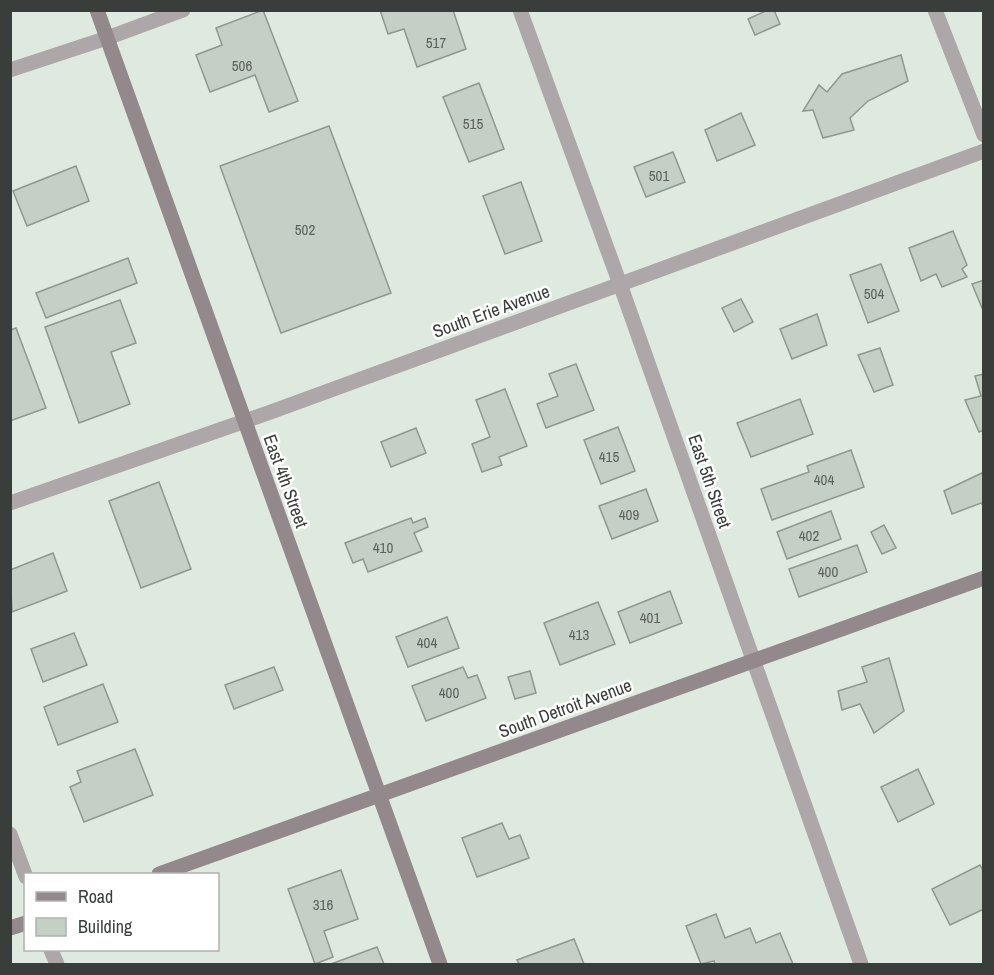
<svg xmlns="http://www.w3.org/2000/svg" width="994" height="975" viewBox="0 0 994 975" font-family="'Archivo Narrow',sans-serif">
  <rect width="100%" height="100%" fill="#deeadf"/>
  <!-- building -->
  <g fill="#c4d0c6" stroke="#8d988e" stroke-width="1.5">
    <path d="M263 10 298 101 269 112 255 75 210 92 196 55 222 45 216 28Z"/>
    <path d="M380 10H453L466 49 417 67 404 29 388 34Z"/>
    <path d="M768 10H774L780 24 755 35 748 19Z"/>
    <path d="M901 55 908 81 868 101 850 118 854 130 823 138 813 110 803 111 819 85 827 92 842 74Z"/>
    <path d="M479 83 504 149 469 162 443 97Z"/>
    <path d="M741 113 755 145 717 161 705 130Z"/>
    <path d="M329 126 391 293 281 333 220 166Z"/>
    <path d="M673 152 685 182 646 197 634 167Z"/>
    <path d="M76 166 89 201 27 226 13 191Z"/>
    <path d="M521 182 542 241 505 254 483 196Z"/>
    <path d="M953 231 967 265 962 269 967 277 942 287 936 274 921 281 909 248Z"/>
    <path d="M128 258 137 283 46 318 36 293Z"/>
    <path d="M881 264 899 311 868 323 850 275Z"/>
    <path d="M984 280V308H982L972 284Z"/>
    <path d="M741 299 753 322 734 332 722 308Z"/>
    <path d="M120 300 136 343 111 352 130 404 79 423 45 327Z"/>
    <path d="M817 314 827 345 792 359 780 329Z"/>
    <path d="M16 328 46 408 10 421V330Z"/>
    <path d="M880 348 893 385 874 392 858 355Z"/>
    <path d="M576 364 594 410 546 428 537 404 558 396 549 374Z"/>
    <path d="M984 374V430L979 432 965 400 981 396 975 376Z"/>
    <path d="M505 389 527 446 499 457 502 465 482 472 472 444 490 437 476 400Z"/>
    <path d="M800 399 813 434 751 457 737 423Z"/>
    <path d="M618 427 635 471 601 484 584 440Z"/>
    <path d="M416 428 426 453 391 467 381 442Z"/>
    <path d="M851 450 864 487 772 520 761 489 809 472 807 466Z"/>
    <path d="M984 472V506L981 503 952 514 944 491Z"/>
    <path d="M159 482 191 569 141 588 109 501Z"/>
    <path d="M646 489 658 521 612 539 599 506Z"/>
    <path d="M831 511 841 539 787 559 777 532Z"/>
    <path d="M411 518 413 523 425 518 428 527 414 533 422 551 368 572 363 559 353 563 345 543Z"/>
    <path d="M884 525 896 548 882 554 871 532Z"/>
    <path d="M857 545 867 572 799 597 789 569Z"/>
    <path d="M53 553 67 591 12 612 10 570Z"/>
    <path d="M670 591 682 623 630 643 618 612Z"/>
    <path d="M598 602 615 644 560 665 544 623Z"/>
    <path d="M447 617 459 648 408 667 396 637Z"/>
    <path d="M74 633 87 665 43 682 31 649Z"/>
    <path d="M889 658 904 711 874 733 860 704 842 710 838 691 867 682 862 667Z"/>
    <path d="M274 667 283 690 234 709 225 685Z"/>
    <path d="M463 667 468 678 477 675 486 698 426 721 412 686Z"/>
    <path d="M530 671 536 693 515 699 508 677Z"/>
    <path d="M103 684 118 722 58 745 44 707Z"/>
    <path d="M135 749 153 795 84 822 70 787 81 782 77 771Z"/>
    <path d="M918 769 934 804 898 822 881 787Z"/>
    <path d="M502 823 509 839 520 835 529 858 477 877 462 838Z"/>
    <path d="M980 865 984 872V909L950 925 932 889Z"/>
    <path d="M341 870 358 919 324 931 333 957 315 964 288 889Z"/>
    <path d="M716 914 725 938 750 928 756 943 780 933 793 964H715L714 961 701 964 686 926Z"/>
    <path d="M574 939 584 964H519L517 960Z"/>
    <path d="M377 947 384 964H331Z"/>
  </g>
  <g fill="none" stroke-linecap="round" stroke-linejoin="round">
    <!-- street -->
    <g stroke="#aea7a9" stroke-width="15">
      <path d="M520 10 620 284 861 964"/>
      <path d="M935 10 984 135"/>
      <path d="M10 70 107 38 183 10"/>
      <path d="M10 503 268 413 984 151"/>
      <path d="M10 834 26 877"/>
      <path d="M51 950 57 964"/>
    </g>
    <!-- secondary -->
    <g stroke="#93898c" stroke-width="15">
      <path d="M97 10 440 964"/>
      <path d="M159 874 984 578"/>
      <path d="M10 928 26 923"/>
    </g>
  </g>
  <g text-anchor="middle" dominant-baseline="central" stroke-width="5" stroke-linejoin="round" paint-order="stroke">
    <!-- number labels -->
    <g font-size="15" fill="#5c625d">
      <text x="436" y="42">517</text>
      <text x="242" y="65">506</text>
      <text x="473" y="123">515</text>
      <text x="659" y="175">501</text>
      <text x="305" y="229">502</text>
      <text x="874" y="293">504</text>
      <text x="609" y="456">415</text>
      <text x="824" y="479">404</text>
      <text x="629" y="514">409</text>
      <text x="809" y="535">402</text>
      <text x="383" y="547">410</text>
      <text x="828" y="571">400</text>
      <text x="650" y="617">401</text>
      <text x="579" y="634">413</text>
      <text x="427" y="642">404</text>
      <text x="449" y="692">400</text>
      <text x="323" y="904">316</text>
    </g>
    <!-- street labels -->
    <g font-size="18" fill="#393e3a" stroke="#fff">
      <text transform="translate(491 311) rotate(-20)">South Erie Avenue</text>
      <text transform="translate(286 481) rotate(70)">East 4th Street</text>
      <text transform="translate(710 481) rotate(71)">East 5th Street</text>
      <text transform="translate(565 708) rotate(-20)">South Detroit Avenue</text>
    </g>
  </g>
  <!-- border -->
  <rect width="994" height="975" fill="none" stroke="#393e3a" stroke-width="24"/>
  <!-- legend -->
  <rect x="24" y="873" width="195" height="78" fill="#ffffff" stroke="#b0b2b0" stroke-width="1.5"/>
  <rect x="36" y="892" width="30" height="9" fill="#93898c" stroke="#b0b2b0" stroke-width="1.5"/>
  <text x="78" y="903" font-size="18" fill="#393e3a">Road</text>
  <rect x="36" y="918" width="30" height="18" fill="#c4d0c6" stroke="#b0b2b0" stroke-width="1.5"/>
  <text x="78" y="933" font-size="18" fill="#393e3a">Building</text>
</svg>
